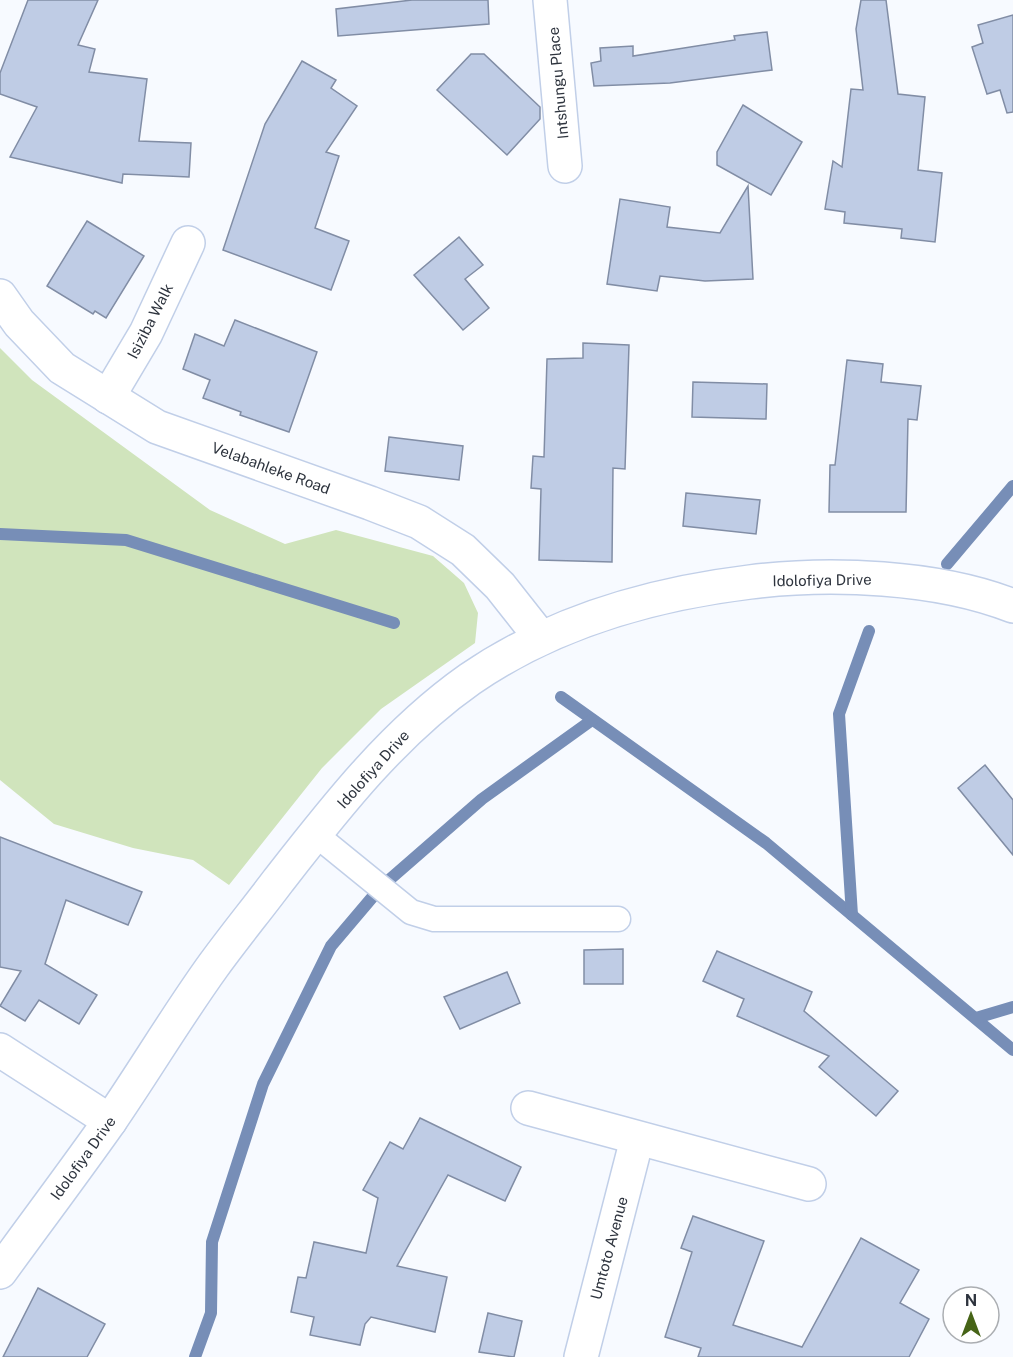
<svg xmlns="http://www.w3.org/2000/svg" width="1013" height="1357" viewBox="0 0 1013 1357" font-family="'Public Sans',sans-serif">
  <rect width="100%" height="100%" fill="#f7faff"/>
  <!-- green -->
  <path fill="#d0e4bc" d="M0 348 32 380 210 510 285 544 336 530 433 556 464 583 478 613 475 643 381 709 322 768 229 885 193 860 133 848 54 824 0 780Z"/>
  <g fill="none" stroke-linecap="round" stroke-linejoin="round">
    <!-- stream -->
    <g stroke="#778eb7" stroke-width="12">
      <path d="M0 534 126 540 394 623"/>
      <path d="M947 564 1013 486"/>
      <path d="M561 697 766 843 1013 1050"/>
      <path d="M852 915 839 714 869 631"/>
      <path d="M976 1018 1013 1007"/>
      <path d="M195 1357 211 1313 212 1242 263 1084 331 946 381 887 482 799 592 720"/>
    </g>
  </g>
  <!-- building -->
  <g fill="#bfcce5" stroke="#818da5" stroke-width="1.5">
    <path d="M28 0H98L78 45 95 49 89 72 147 79 139 141 191 143 189 177 123 174 122 183 10 157 37 107 0 94V73Z"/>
    <path d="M412 0H488L489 24 338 36 336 9Z"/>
    <path d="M861 0H886L898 94 925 97 918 170 942 173 935 242 901 238 902 229 844 223 845 212 825 209 833 161 842 167 851 89 863 90 856 29Z"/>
    <path d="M1013 15V112L1007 113 1000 90 987 94 972 47 983 43 978 25Z"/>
    <path d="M767 32 772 70 670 83 594 86 591 63 601 61 600 48 633 46V56L735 40 734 36Z"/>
    <path d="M471 54H484L540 107V119L507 155 437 90Z"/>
    <path d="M302 61 336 80 331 88 357 106 326 152 339 156 315 228 349 241 331 290 223 250 265 124Z"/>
    <path d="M743 105 802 142 771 195 717 165V152Z"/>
    <path d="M748 186 753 279 705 281 660 276 657 291 607 284 620 199 670 207 667 227 720 233Z"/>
    <path d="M87 221 144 256 106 318 95 311 93 314 47 286Z"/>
    <path d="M459 237 483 265 465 279 489 308 463 330 414 275Z"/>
    <path d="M235 320 317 352 289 432 240 415 241 412 203 398 210 380 183 369 195 334 224 346Z"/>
    <path d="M583 343 629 345 625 469 613 468 612 562 539 560 541 489 531 488 533 456 544 457 547 359 583 358Z"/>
    <path d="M847 360 883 364 881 382 921 386 917 420 908 419 906 512H829L830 465H835Z"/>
    <path d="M693 382 767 384 766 419 692 417Z"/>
    <path d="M389 437 463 446 459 480 385 471Z"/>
    <path d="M686 493 760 500 756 534 683 526Z"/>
    <path d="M985 765 1013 800V855L958 788Z"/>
    <path d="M0 837 142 892 128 925 66 900 45 964 97 995 79 1024 39 1000 25 1021 0 1006 21 971 0 967Z"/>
    <path d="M623 949V984H584V950Z"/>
    <path d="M717 951 812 992 804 1011 898 1091 876 1116 819 1067 829 1056 737 1016 744 999 703 981Z"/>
    <path d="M507 972 520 1003 460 1029 444 997Z"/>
    <path d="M420 1118 521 1167 505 1201 448 1175 397 1266 447 1277 435 1332 371 1317 365 1324 360 1345 310 1335 314 1317 291 1312 298 1277 306 1278 314 1242 366 1253 378 1198 363 1190 390 1142 403 1149Z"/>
    <path d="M693 1216 764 1241 733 1325 802 1347 861 1238 919 1270 900 1303 929 1319 909 1357H698L701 1348 665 1337 692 1252 681 1248Z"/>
    <path d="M38 1288 105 1324 87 1357H3Z"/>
    <path d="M488 1313 522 1321 514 1357 479 1352Z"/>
  </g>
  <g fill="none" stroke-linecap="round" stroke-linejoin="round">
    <defs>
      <path id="service" d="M315 834 411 912 434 919H618"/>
      <g id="minor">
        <path d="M550 0 565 166"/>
        <path d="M0 296 19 323 62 368 157 427 370 503 419 522 463 550 500 586 541 638"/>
        <path d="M108 397 146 333 188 243"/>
        <path d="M0 1050 110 1121"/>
        <path d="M528 1108 809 1184"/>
        <path d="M0 1272C37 1221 74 1172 110 1121 145 1070 177 1016 213 966 234 937 257 909 278 881 335 808 393 733 470 679 553 622 651 594 750 582 830 572 937 576 1013 606"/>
        <path d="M581 1357 637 1139"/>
      </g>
    </defs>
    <!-- service casing -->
    <use href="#service" stroke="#c1cfe8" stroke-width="27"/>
    <!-- minor casing -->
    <use href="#minor" stroke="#c1cfe8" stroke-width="36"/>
    <!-- service -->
    <use href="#service" stroke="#fff" stroke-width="24"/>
    <!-- minor -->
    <use href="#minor" stroke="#fff" stroke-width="33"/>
  </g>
  <g text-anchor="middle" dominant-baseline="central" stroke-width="5" stroke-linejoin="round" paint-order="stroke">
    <!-- street labels -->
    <g font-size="15" fill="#2e343e" stroke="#fff">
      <text transform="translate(558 83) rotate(-95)">Intshungu Place</text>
      <text transform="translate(150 321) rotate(-63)">Isiziba Walk</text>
      <text transform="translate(271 468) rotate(20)">Velabahleke Road</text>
      <text transform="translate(822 580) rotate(-1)">Idolofiya Drive</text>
      <text transform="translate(373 769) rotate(-48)">Idolofiya Drive</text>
      <text transform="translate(83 1158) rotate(-54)">Idolofiya Drive</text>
      <text transform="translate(609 1248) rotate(-75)">Umtoto Avenue</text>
    </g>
  </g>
  <!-- north arrow -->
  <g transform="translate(971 1315)"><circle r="28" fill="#ffffff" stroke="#abaeb2" stroke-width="1.5"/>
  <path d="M0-4.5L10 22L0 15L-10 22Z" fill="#466417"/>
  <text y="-9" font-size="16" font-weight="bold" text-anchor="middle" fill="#2e343e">N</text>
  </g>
</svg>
